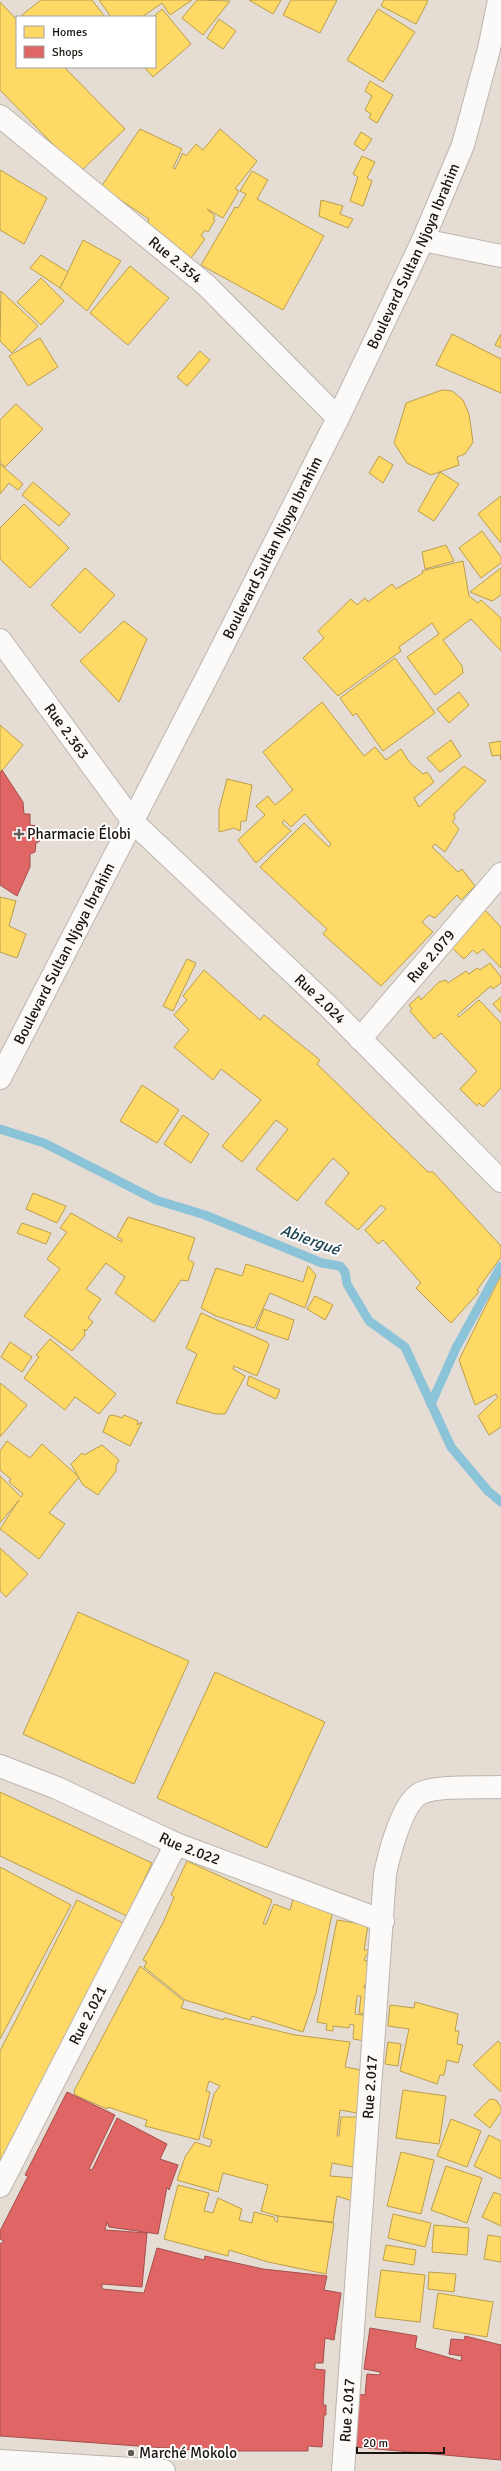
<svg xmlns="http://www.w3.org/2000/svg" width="501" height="2471" viewBox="0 0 501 2471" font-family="Signika,sans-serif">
  <rect width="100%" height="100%" fill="#e5dcd4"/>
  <!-- homes -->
  <g fill="#ffd966" stroke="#ba9e4c">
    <path d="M41 0H92L105 17H23L22 15Z"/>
    <path d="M99 0H192L170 15 162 3 142 17H111Z"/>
    <path d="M197 0 230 1 203 35 182 18Z"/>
    <path d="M249 0H281L273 14Z"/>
    <path d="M291 0H337L320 33 283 15Z"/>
    <path d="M384 0H426L428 1 416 24 381 6Z"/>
    <path d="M0 2 17 20V67H64L125 129 80 172 0 90Z"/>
    <path d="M162 9 191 44 153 77 144 67H155V17H153Z"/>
    <path d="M378 9 415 32 383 82 347 60Z"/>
    <path d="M219 19 236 31 223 49 207 38Z"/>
    <path d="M370 81 393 95 377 123 369 118 371 114 365 110 372 96 365 91Z"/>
    <path d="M140 129 182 149 173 168 175 169 183 153 186 156 196 144 203 150 220 129 257 161 235 189 239 191 223 218 207 209 215 216 213 219 215 220 208 232 205 230 201 236 205 239 191 258 146 227 149 219 101 187Z"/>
    <path d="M361 132 372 139 364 151 354 144Z"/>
    <path d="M362 156 375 162 367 178 372 181 363 206 350 201 358 177 353 174Z"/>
    <path d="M0 170 47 198 24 244 0 230Z"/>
    <path d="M252 171 268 180 257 199 324 236 283 310 201 265 235 207 238 208 246 194 240 191Z"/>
    <path d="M321 200 343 206 340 214 353 219 348 228 319 216Z"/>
    <path d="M83 240 121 261 87 311 60 288Z"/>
    <path d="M41 255 68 272 60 288 30 268Z"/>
    <path d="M130 266 169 298 128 345 90 313Z"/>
    <path d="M41 278 64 301 41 325 17 302Z"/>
    <path d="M1 291 38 326 12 353 0 341Z"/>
    <path d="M452 334 501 359V393L436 365Z"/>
    <path d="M501 334V348L495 345Z"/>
    <path d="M40 338 58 367 28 386 9 356Z"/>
    <path d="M200 351 210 360 187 386 177 377Z"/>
    <path d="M442 390 452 391 463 400 469 414 473 442 465 454 457 457 459 465 431 475 407 463 394 443 406 403Z"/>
    <path d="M16 404 43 429 5 467 0 462V420Z"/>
    <path d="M379 456 393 465 383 483 369 473Z"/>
    <path d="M0 464 23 484 18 490 9 483 0 494Z"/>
    <path d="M440 472 459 484 434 521 418 511Z"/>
    <path d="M33 482 70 514 59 526 22 495Z"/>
    <path d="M501 496V543L478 514Z"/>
    <path d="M24 504 69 548 30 588 0 559V528Z"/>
    <path d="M482 531 501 557V563L481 578 459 548Z"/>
    <path d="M446 545 454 561 425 569 422 552Z"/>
    <path d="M463 561 469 596 478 603 481 600 501 618V651L471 619 443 640 462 666 463 673 435 695 407 657 439 634 432 623 399 647 401 651 338 696 303 658 324 638 318 631 351 599 357 605 365 598 368 602 392 584 396 589 423 573 422 571Z"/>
    <path d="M85 568 115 595 80 633 51 605Z"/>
    <path d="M501 568V595L492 601 470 592Z"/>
    <path d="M124 621 147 639 119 702 80 661Z"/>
    <path d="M395 658 435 713 383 751 356 713 353 716 340 698Z"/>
    <path d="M459 692 469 705 449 723 437 709Z"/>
    <path d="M322 702 364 756 375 747 386 760 401 749 410 763 423 774 427 772 434 782 414 798 419 807 464 766 486 781 454 814 455 819 452 821 459 829 445 852 435 844 432 847 458 872 462 869 475 886 461 900 457 895 435 918 429 915 422 922 433 932 381 986 323 934 327 929 260 867 304 823 329 847 331 844 305 814 291 827 284 820 282 823 291 831 256 863 238 840 265 815 256 806 268 796 275 805 293 790 263 752Z"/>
    <path d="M0 725 23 745 0 773Z"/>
    <path d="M451 740 461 756 440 772 427 758Z"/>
    <path d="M501 741V760L500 755 492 756 489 743Z"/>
    <path d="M227 779 252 785 246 821H241L240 831 234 828 219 832V810Z"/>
    <path d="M0 897 16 901 9 926 26 934 17 958 0 952Z"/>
    <path d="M484 909 501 927V968L483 949 477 954 473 950 464 959 449 945Z"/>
    <path d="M187 959 196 963 173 1011 163 1006Z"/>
    <path d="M490 963 501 977V983L493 989 491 986 457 1015 459 1017 479 1000 501 1023V1088L483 1107 479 1103 477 1106 460 1089 477 1071 441 1033 434 1039 410 1011 412 1009 409 1005 419 996 421 1000 439 982 446 980 448 983 466 971 469 974 477 968 480 970Z"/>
    <path d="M204 970 260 1020 264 1015 320 1060 317 1064 428 1172H433L501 1246V1257L477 1290 479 1292 451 1323 416 1288 421 1283 383 1240 378 1244 365 1230 386 1209 381 1205 358 1230 325 1203 349 1173 333 1158 297 1201 256 1169 288 1129 276 1120 242 1162 222 1146 261 1100 221 1069 213 1080 174 1047 189 1030 174 1015 187 1000 183 996Z"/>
    <path d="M501 997V1013L493 1004Z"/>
    <path d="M142 1085 179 1110 157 1143 120 1121Z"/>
    <path d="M183 1115 209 1134 191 1163 164 1144Z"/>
    <path d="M33 1193 66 1206 57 1223 26 1209Z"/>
    <path d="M71 1213 122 1242V1239L117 1237 128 1217 195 1238 188 1259 194 1263 188 1281 181 1280 154 1322 115 1293 125 1277 106 1263 86 1289 101 1299 88 1318 93 1322 86 1331 84 1329 85 1335 72 1351 24 1316 60 1269 47 1259 67 1232 60 1228Z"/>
    <path d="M22 1223 51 1233 46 1244 17 1233Z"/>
    <path d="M246 1264 303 1282 308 1266 316 1275 305 1308 270 1293 254 1328 216 1316 201 1308 216 1268 242 1276Z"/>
    <path d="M501 1275V1427L489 1435 478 1416 498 1397 496 1394 475 1405 459 1360Z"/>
    <path d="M315 1296 333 1305 325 1320 307 1309Z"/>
    <path d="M264 1309 294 1320 288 1340 256 1329Z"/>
    <path d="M201 1313 267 1342 269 1345 257 1376 234 1366 233 1369 245 1376 225 1414H216L176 1403 197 1354 186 1348Z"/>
    <path d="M50 1339 116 1394 99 1414 75 1397 65 1410 24 1378 39 1357 36 1355Z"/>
    <path d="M10 1342 32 1357 22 1372 1 1357Z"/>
    <path d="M249 1376 280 1390 276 1399 247 1385Z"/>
    <path d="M0 1383 27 1405 0 1437Z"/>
    <path d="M113 1415 122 1418 124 1415 138 1421 137 1425 142 1422 130 1446 103 1432 109 1416Z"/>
    <path d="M7 1441 30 1458 42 1444 79 1477 49 1513 65 1524 39 1559 0 1529 19 1500 0 1523V1476L21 1497 23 1494 9 1482 11 1479 0 1470V1451Z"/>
    <path d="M102 1445 119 1460 116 1465V1471L98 1495 83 1485 71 1464 82 1453 84 1455Z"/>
    <path d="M0 1548 28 1574 6 1597 0 1591Z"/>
    <path d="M78 1612 189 1661 134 1784 23 1734Z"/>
    <path d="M215 1672 325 1722 267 1848 157 1798Z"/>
    <path d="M0 1792 152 1863 127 1916 0 1856Z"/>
    <path d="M187 1861 272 1900 263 1924H266L274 1904 290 1910 293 1899 332 1914 316 1993 303 2032 252 2016 250 2020 185 2000 144 1967 147 1962 143 1960 163 1923 174 1897 171 1895Z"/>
    <path d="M0 1867 71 1905 0 2039Z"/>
    <path d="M77 1900 125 1924 0 2169V2051Z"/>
    <path d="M337 1920 368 1925 364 1950H369L364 1960 367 1961V1966L375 1967 372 1986 364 1985V1988L371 1989 368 2014 359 2013 361 1996H357L355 2014 369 2016 365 2041 353 2039 354 2025 350 2024 349 2028 333 2026V2031L326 2030 327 2024 317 2022Z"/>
    <path d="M140 1966 184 2001 181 2008 223 2020 224 2018 295 2035 350 2042 345 2067 361 2070 357 2113 340 2110 337 2136H339L341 2117H358L353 2167 332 2163 330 2176 354 2178 352 2201 337 2196 333 2222 278 2216 261 2211 268 2185 223 2173 218 2192 177 2180 185 2157 195 2142 210 2147 212 2140 203 2137 214 2094 220 2086 209 2081 206 2091 210 2092 199 2140 145 2126 147 2120 108 2107 107 2109 75 2095 74 2091Z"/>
    <path d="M415 2002 458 2014 455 2031H459L457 2044 463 2045 458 2063 447 2060 444 2075H440L437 2084 400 2071 409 2029 388 2026 390 2005 414 2008Z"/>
    <path d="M498 2041 501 2044V2092L473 2065Z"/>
    <path d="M388 2042 401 2044 398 2066 385 2064Z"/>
    <path d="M403 2090 446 2096 439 2144 396 2138Z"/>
    <path d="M490 2099 496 2100 501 2107V2112L490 2128 474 2115Z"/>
    <path d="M451 2119 481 2131 467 2167 437 2156Z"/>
    <path d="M489 2135 501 2141V2179L474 2166Z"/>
    <path d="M401 2152 434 2160 421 2214 387 2206Z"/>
    <path d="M446 2166 482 2178 467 2223 431 2210Z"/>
    <path d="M178 2185 209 2193 204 2211 213 2213 218 2198 242 2209 239 2220 252 2223 254 2212 274 2217 275 2221 278 2222 277 2216 334 2223 326 2274 268 2262 229 2250 228 2256 164 2239Z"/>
    <path d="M494 2192 501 2195V2226L482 2217Z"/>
    <path d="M393 2214 431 2223 425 2247 388 2238Z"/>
    <path d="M434 2225 469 2228 467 2255 432 2252Z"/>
    <path d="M488 2235 501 2237V2262L484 2259Z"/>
    <path d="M386 2245 416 2250 414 2265 383 2260Z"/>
    <path d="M381 2270 425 2275 420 2322 375 2317Z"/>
    <path d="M429 2272 456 2274 454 2292 428 2289Z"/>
    <path d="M438 2293 493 2302 487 2337 433 2328Z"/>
  </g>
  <!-- shops -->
  <g fill="#e06666" stroke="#a54e4c">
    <path d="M2 770 23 802 24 814H30V825L38 826 40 841 36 843 35 852 30 854V867L17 896 0 885V773Z"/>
    <path d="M67 2092 115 2115 89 2169 92 2170 117 2118 167 2144 160 2159 178 2165 169 2190 167 2187 158 2234 109 2227 107 2222 105 2230 147 2233 142 2287 102 2284V2289L144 2293 157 2248 204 2260 205 2256 263 2269 327 2276 324 2290 341 2293 334 2340 325 2338 323 2363H315V2369L325 2370 323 2405H326V2415H324L322 2447 308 2446V2451H207L0 2436V2244L4 2241 0 2239V2231L28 2176 25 2175Z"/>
    <path d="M370 2328 417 2336 415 2348 461 2361 462 2356 449 2354 451 2339 464 2340 465 2336 501 2345V2460L354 2447 356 2394 365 2395 367 2374 380 2375V2372L364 2369Z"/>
  </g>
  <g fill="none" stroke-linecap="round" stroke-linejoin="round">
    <!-- stream -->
    <g stroke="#8bc3d9" stroke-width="9">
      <path d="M0 1129 44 1143 156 1200 205 1215 322 1263 340 1266 345 1272 347 1284 369 1321 405 1347 451 1447 488 1491 501 1502"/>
      <path d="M431 1404 456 1348 501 1266"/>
    </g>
    <defs>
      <g id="minor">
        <path id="s1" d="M0 116 206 285 338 418"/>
        <path id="s2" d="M0 640 134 823 328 1006 501 1181"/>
        <path id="s3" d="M360 1039 501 874"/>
        <path id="s4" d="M0 1766 57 1788 176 1844 383 1921"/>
        <path id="s5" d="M0 2186 176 1844"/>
        <path d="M0 2461 164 2471"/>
        <path id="s6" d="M343 2471 385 1874C389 1855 402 1802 421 1793 440 1785 479 1788 501 1787"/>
      </g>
      <g id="tertiary">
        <path d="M423 240 501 256"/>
        <path id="s7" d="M0 1078 209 673 338 418 423 240 463 145 489 49 499 0"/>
      </g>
    </defs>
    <!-- minor casing -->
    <use href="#minor" stroke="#bcb5af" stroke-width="24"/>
    <!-- tertiary casing -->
    <use href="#tertiary" stroke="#bcb5af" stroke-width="24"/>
    <!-- minor -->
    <use href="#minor" stroke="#fbfaf9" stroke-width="22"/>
    <!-- tertiary -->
    <use href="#tertiary" stroke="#fbfaf9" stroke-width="22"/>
  </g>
  <!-- markers -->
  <g fill="#615b54" stroke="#fff" stroke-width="1.5">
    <path d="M17 828h4v4h4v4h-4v4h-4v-4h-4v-4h4z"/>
    <circle cx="131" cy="2453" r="4"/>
  </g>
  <g text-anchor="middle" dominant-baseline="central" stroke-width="4" stroke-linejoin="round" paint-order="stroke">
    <!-- street labels -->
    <g font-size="15" fill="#1a150f" stroke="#fff">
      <text stroke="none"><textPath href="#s7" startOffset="920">Boulevard Sultan Njoya Ibrahim</textPath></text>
      <text stroke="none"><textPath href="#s1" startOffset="227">Rue 2.354</textPath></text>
      <text stroke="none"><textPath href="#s7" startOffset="596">Boulevard Sultan Njoya Ibrahim</textPath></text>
      <text stroke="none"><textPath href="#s2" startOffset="113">Rue 2.363</textPath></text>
      <text stroke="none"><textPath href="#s7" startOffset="140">Boulevard Sultan Njoya Ibrahim</textPath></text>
      <text stroke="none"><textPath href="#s3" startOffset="109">Rue 2.079</textPath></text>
      <text stroke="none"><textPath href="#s2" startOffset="483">Rue 2.024</textPath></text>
      <text stroke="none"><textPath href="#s4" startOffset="207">Rue 2.022</textPath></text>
      <text stroke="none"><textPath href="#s5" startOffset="192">Rue 2.021</textPath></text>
      <text stroke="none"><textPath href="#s6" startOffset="385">Rue 2.017</textPath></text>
      <text stroke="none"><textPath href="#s6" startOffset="61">Rue 2.017</textPath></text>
    </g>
    <!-- poi labels -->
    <g font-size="15" fill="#1a150f" stroke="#fff" text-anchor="start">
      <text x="27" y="834">Pharmacie Élobi</text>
      <text x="139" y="2453">Marché Mokolo</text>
    </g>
    <!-- water labels -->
    <g font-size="16" font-style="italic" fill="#1a404f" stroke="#fff">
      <text transform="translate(310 1240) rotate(20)">Abiergué</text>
    </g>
  </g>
  <!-- legend -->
  <rect x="16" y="16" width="140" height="52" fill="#ffffff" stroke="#a3a19f"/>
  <rect x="24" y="26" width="20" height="12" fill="#ffd966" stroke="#a3a19f"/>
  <text x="52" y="36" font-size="12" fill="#1a150f">Homes</text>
  <rect x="24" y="46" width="20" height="12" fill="#e06666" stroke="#a3a19f"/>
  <text x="52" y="56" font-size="12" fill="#1a150f">Shops</text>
  <!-- scale -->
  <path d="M357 2447v6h87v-6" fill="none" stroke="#1a150f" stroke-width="2"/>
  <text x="363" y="2447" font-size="12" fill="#1a150f" stroke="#ffffff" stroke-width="3" paint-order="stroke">20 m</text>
</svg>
